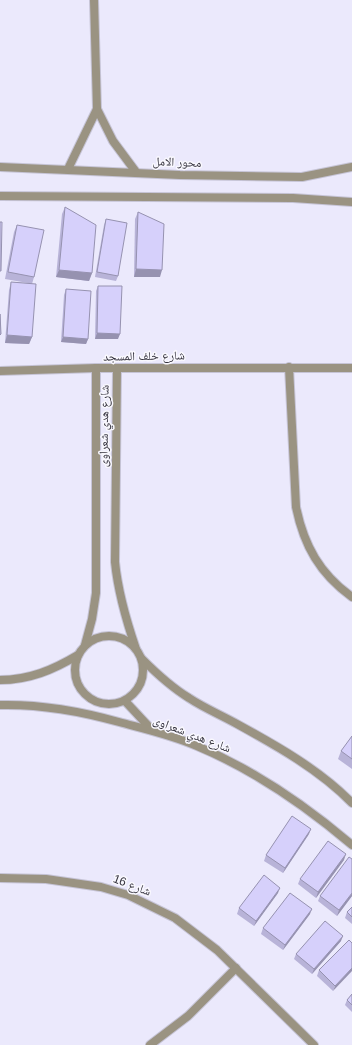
<svg xmlns="http://www.w3.org/2000/svg" width="352" height="1045" viewBox="0 0 352 1045" font-family="Helvetica,'Noto Naskh Arabic',sans-serif">
  <rect width="100%" height="100%" fill="#ebe9fc"/>
  <g fill="none" stroke-linecap="round" stroke-linejoin="round">
    <defs>
      <g id="street">
        <path d="M97 109 113 141 136 172"/>
        <path d="M0 167 180 175 302 177 352 167"/>
        <path d="M68 169 97 109 94 0"/>
        <path d="M0 196 293 198 352 202"/>
        <path d="M289 367 296 507C304 546 320 574 352 597"/>
        <path d="M117 368 115 562C118 592 126 620 136 649"/>
        <path d="M0 371 96 368H352"/>
        <circle cx="109" cy="670" r="34"/>
        <path d="M85 645 92 619 96 593V368"/>
        <path d="M142 659C156 673 171 687 189 698 204 708 221 715 237 724 277 746 320 770 352 803"/>
        <path d="M0 680C29 680 53 670 78 655"/>
        <path d="M125 701 152 730"/>
        <path d="M0 705C41 704 80 711 119 722 145 729 172 735 197 746 254 770 305 805 352 845"/>
        <path d="M0 878 46 879 101 887 128 895 175 918 217 950 314 1045"/>
        <path d="M150 1045 188 1016 236 968"/>
      </g>
    </defs>
    <!-- street casing -->
    <use href="#street" stroke="#c6c4d6" stroke-width="10"/>
    <!-- street -->
    <use href="#street" stroke="#9a9382" stroke-width="8"/>
  </g>
  <!-- wall -->
  <g fill="#b8b3d8">
    <path d="M65 207 92 273 89 281 56 277 62 214Z"/>
    <path d="M138 212 160 277H134L135 219Z"/>
    <path d="M106 219 118 276 116 281 95 277 104 225Z"/>
    <path d="M17 225 34 277 32 284V337L29 344 5 343 9 290 11 282 28 283 5 279 14 232Z"/>
    <path d="M98 286 118 339H95L96 291Z"/>
    <path d="M66 289 88 339 86 344 61 342 64 295Z"/>
    <path d="M352 736V769L338 759 341 751Z"/>
    <path d="M309 834 283 873 264 861 266 855Z"/>
    <path d="M344 860 316 898 298 884 300 879Z"/>
    <path d="M278 893 254 926 237 914 239 908Z"/>
    <path d="M320 896H352L337 916 318 901Z"/>
    <path d="M352 907V924L345 918 347 912Z"/>
    <path d="M310 914 283 950 261 934 263 928Z"/>
    <path d="M341 941 312 974 294 959 296 954Z"/>
    <path d="M352 943 333 991 317 976 319 970Z"/>
    <path d="M352 994V1012L345 1005 347 1000Z"/>
  </g>
  <!-- shaded-wall -->
  <g fill="#9692b0">
    <path d="M136 269 162 270 160 277H134Z"/>
    <path d="M59 270 92 273 89 281 56 277Z"/>
    <path d="M97 333 120 334 118 339H95Z"/>
    <path d="M7 335 32 337 29 344 5 343Z"/>
    <path d="M63 337 88 339 86 344 61 342Z"/>
    <path d="M311 829 309 834 283 873 285 868Z"/>
    <path d="M346 854 344 860 316 898 318 892Z"/>
    <path d="M280 888 278 893 254 926 256 921Z"/>
    <path d="M352 893V896L337 916 339 910Z"/>
    <path d="M312 909 310 914 283 950 285 945Z"/>
    <path d="M343 936 341 941 312 974 314 969Z"/>
    <path d="M352 968V971L333 991 335 986Z"/>
  </g>
  <!-- building -->
  <g fill="#d6d0fb" stroke="#9692b0">
    <path d="M65 207 96 225 92 273 59 270Z"/>
    <path d="M138 212 164 224 162 270 136 269Z"/>
    <path d="M106 219 127 223 118 276 97 272Z"/>
    <path d="M0 222H2L1 271H0Z"/>
    <path d="M17 225 44 230 34 277 8 272Z"/>
    <path d="M11 282 36 284 32 337 7 335Z"/>
    <path d="M98 286H122L120 334 97 333Z"/>
    <path d="M66 289 91 291 88 339 63 337Z"/>
    <path d="M0 314 1 334 0 335Z"/>
    <path d="M352 736V759L341 751Z"/>
    <path d="M292 816 311 829 285 868 266 855Z"/>
    <path d="M328 841 346 854 318 892 300 879Z"/>
    <path d="M349 857 352 859V893L339 910 320 896Z"/>
    <path d="M264 875 280 888 256 921 239 908Z"/>
    <path d="M290 893 312 909 285 945 263 928Z"/>
    <path d="M352 907V917L347 912Z"/>
    <path d="M325 921 343 936 314 969 296 954Z"/>
    <path d="M349 940 352 943V968L335 986 319 970Z"/>
    <path d="M352 994V1005L347 1000Z"/>
  </g>
  <g text-anchor="middle" dominant-baseline="central" stroke-width="3" stroke-linejoin="round" paint-order="stroke">
    <!-- street labels -->
    <g font-size="12" fill="#33313d" stroke="#f9f8fe">
      <text transform="translate(177 162) rotate(2)">محور الامل</text>
      <text transform="translate(144 356) rotate(-1)">شارع خلف المسجد</text>
      <text transform="translate(104 426) rotate(-89)">شارع هدي شعراوى</text>
      <text transform="translate(192 734) rotate(21)">شارع هدي شعراوى</text>
      <text transform="translate(132 885) rotate(21)">شارع 16</text>
    </g>
  </g>
</svg>
